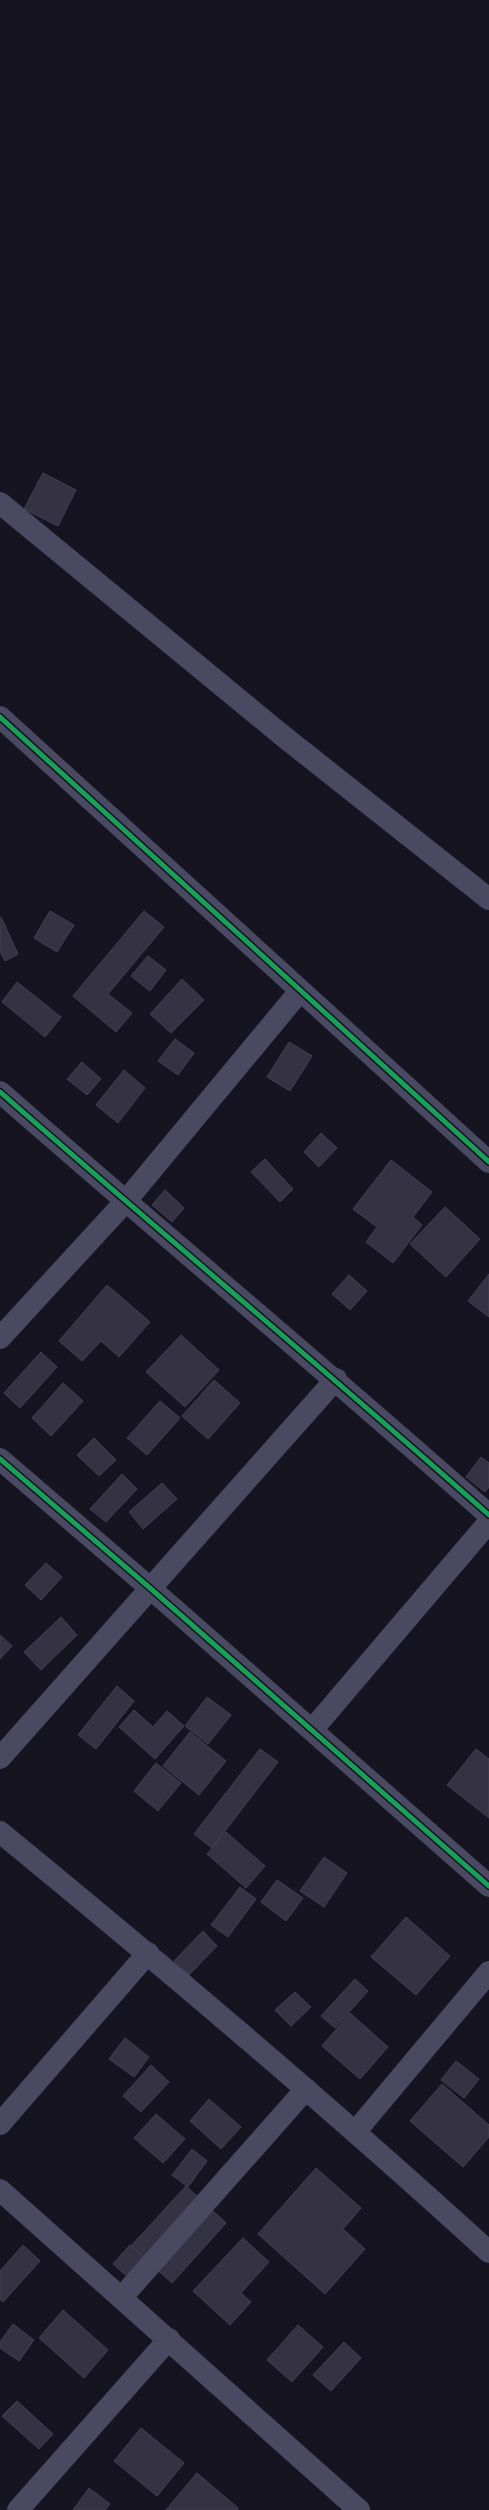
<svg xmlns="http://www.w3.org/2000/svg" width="489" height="2510" viewBox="0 0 489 2510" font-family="Lato,sans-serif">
  <rect width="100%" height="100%" fill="#161421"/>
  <!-- building -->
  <g fill="#343243" stroke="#433f54">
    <path d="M43 473 76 490 58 526 24 509Z"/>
    <path d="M50 911 74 925 57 952 34 938Z"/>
    <path d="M144 911 164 927 108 994 132 1013 116 1032 73 996Z"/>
    <path d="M1 917 18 954 5 961 0 951Z"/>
    <path d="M148 956 166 970 150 991 131 976Z"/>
    <path d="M182 979 204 1000 171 1033 150 1014Z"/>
    <path d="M17 982 61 1017 45 1037 2 1002Z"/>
    <path d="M175 1039 194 1053 178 1075 158 1061Z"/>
    <path d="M289 1042 312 1056 290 1091 267 1077Z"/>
    <path d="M82 1062 101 1079 87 1095 67 1079Z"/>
    <path d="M124 1070 145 1088 118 1123 96 1105Z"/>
    <path d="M321 1133 337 1148 319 1167 304 1152Z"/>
    <path d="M265 1159 293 1189 280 1202 251 1172Z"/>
    <path d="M391 1160 432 1192 413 1217 422 1225 393 1263 366 1242 377 1227 353 1209Z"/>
    <path d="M165 1190 184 1208 172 1222 152 1205Z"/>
    <path d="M445 1207 480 1239 446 1277 410 1244Z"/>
    <path d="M489 1274V1317L468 1301Z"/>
    <path d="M349 1275 367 1291 350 1310 332 1294Z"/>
    <path d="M107 1285 150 1322 119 1357 101 1341 82 1361 59 1341Z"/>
    <path d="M181 1335 219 1370 185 1407 146 1372Z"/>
    <path d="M41 1352 57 1367 20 1408 4 1393Z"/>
    <path d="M214 1380 240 1403 208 1439 182 1416Z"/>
    <path d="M63 1383 83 1401 51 1436 32 1418Z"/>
    <path d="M160 1401 180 1418 147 1455 127 1438Z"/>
    <path d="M94 1438 116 1460 99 1476 77 1455Z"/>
    <path d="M481 1457 489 1463V1487L485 1492 466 1477Z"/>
    <path d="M122 1474 137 1489 106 1522 90 1509Z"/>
    <path d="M162 1483 177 1499 143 1529 129 1512Z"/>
    <path d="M46 1563 62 1577 41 1600 25 1585Z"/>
    <path d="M61 1617 77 1635 41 1670 24 1652Z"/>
    <path d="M0 1635 12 1646 0 1659Z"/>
    <path d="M117 1686 134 1701 96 1749 78 1735Z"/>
    <path d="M207 1697 231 1715 208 1744 185 1726Z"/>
    <path d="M134 1710 153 1727 167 1711 184 1726 155 1759 119 1727Z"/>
    <path d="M190 1732 226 1761 199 1795 163 1766Z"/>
    <path d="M260 1749 278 1762 212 1848 194 1834Z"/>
    <path d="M476 1749 489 1759V1818L447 1785Z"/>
    <path d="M156 1763 181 1783 158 1811 134 1791Z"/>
    <path d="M226 1832 265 1866 246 1888 207 1854Z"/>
    <path d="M324 1857 347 1873 324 1907 300 1891Z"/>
    <path d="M277 1880 303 1898 286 1921 261 1902Z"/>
    <path d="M240 1887 256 1899 228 1937 211 1925Z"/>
    <path d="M406 1917 450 1956 416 1995 371 1957Z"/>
    <path d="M203 1931 217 1946 189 1975 174 1961Z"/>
    <path d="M355 1979 368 1991 335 2028 321 2016Z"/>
    <path d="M295 1992 311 2007 291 2026 275 2010Z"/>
    <path d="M350 2013 388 2047 360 2079 322 2046Z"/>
    <path d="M125 2038 149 2057 134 2077 109 2059Z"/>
    <path d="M456 2061 479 2079 464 2098 441 2080Z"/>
    <path d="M151 2065 169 2082 141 2112 123 2096Z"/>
    <path d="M442 2084 489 2125V2137L463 2167 410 2121Z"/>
    <path d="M209 2099 241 2127 221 2149 190 2121Z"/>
    <path d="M156 2114 185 2139 163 2163 134 2138Z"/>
    <path d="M192 2149 207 2161 188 2187 172 2175Z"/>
    <path d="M316 2168 361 2208 343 2229 365 2249 325 2294 258 2234Z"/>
    <path d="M186 2186 226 2223 172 2283 131 2246Z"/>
    <path d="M243 2238 269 2262 241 2293 251 2302 230 2325 193 2291Z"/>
    <path d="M23 2245 40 2261 3 2302 0 2299V2271Z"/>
    <path d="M130 2245 146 2260 129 2278 113 2264Z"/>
    <path d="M63 2310 108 2350 84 2378 39 2338Z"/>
    <path d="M13 2324 34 2340 19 2361 0 2348V2342Z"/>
    <path d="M298 2325 323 2347 292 2382 267 2360Z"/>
    <path d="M344 2342 361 2358 331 2391 313 2375Z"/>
    <path d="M17 2401 53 2434 39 2449 2 2416Z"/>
    <path d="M141 2428 184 2463 157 2496 114 2461Z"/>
    <path d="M197 2473 238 2508 237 2510H166Z"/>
    <path d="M89 2488 110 2504 105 2510H73Z"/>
  </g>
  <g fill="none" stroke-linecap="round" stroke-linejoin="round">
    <!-- minor -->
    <g stroke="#4a4962" stroke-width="22">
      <path d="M0 503 283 736 489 899"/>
      <path d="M0 717 489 1162"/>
      <path d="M0 1092C162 1234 328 1372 489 1515"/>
      <path d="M0 1338 125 1202 300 991"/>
      <path d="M0 1459 150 1588 489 1886"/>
      <path d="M312 1730 489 1522"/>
      <path d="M0 1758 336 1379"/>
      <path d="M0 1832C166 1968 330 2107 489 2252"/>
      <path d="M0 2124 148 1953"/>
      <path d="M356 2131 489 1972"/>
      <path d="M0 2190 359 2510"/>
      <path d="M122 2297 306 2089"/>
      <path d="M18 2510 169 2339"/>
    </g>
    <defs>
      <g id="cycleway">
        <path d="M0 717 489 1162"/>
        <path d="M0 1092C162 1234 328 1372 489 1515"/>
        <path d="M0 1459 150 1588 489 1886"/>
      </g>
    </defs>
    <!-- cycleway casing -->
    <use href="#cycleway" stroke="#130f26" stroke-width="8"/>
    <!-- cycleway -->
    <use href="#cycleway" stroke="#1a9f57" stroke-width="5"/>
  </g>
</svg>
